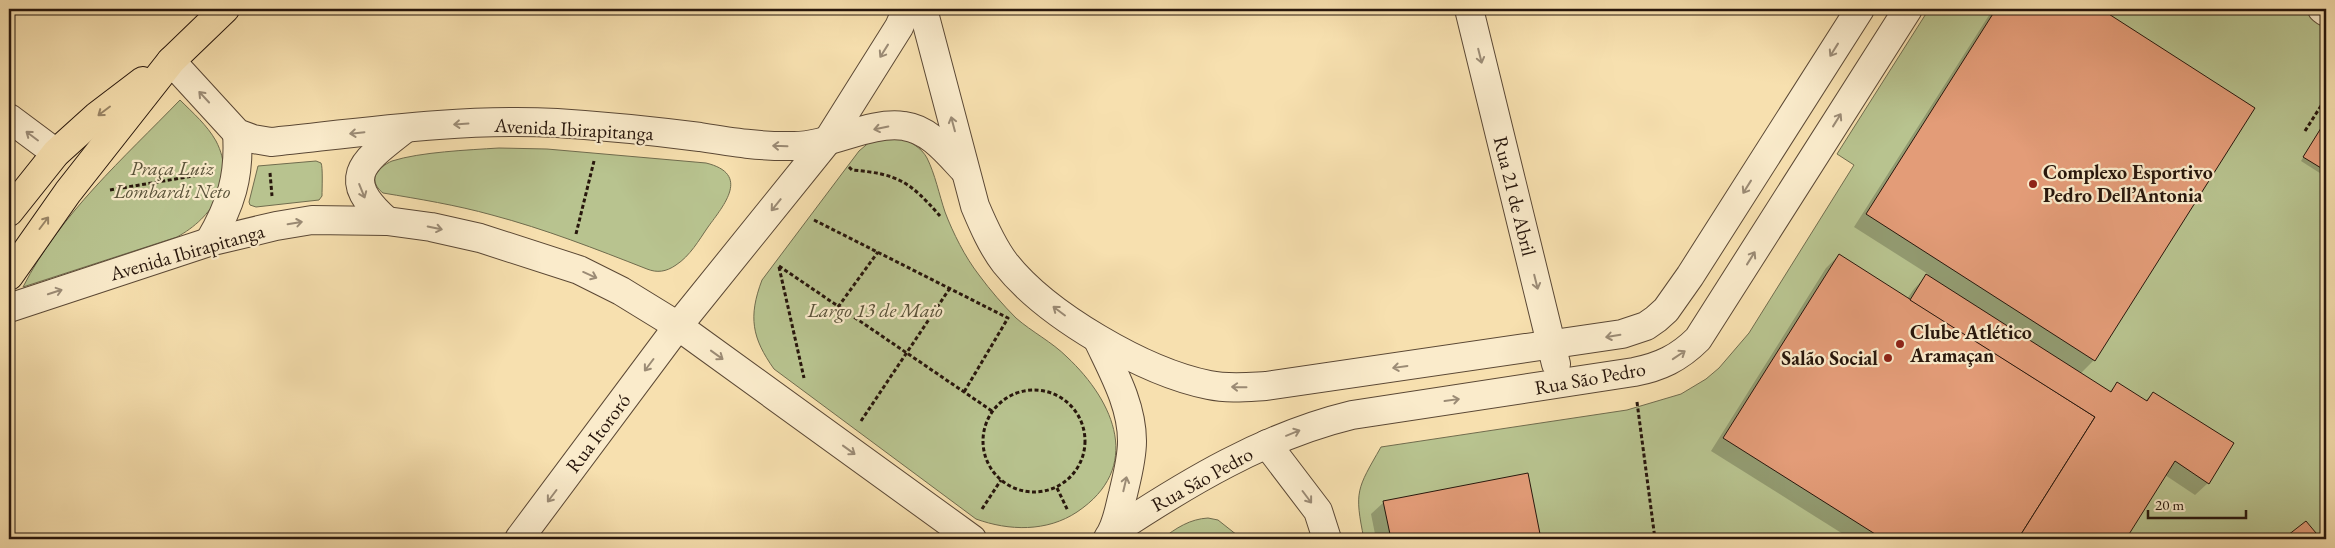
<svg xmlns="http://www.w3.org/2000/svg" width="2335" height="548" viewBox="0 0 2335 548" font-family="'EB Garamond',serif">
  <rect width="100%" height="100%" fill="#f7e0af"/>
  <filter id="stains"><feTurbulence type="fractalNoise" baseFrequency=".004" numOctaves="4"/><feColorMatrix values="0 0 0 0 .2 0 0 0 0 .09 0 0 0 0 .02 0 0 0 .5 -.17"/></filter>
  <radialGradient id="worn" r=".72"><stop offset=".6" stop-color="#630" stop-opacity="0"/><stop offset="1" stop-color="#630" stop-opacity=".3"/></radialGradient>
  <!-- green -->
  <g fill="#b8c38f" stroke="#706c4e">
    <path d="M1929 9H2326V539H1364C1354 491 1357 489 1381 447L1627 410 1681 394 1706 379 1719 368 1749 333 1854 165 1837 154Z"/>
    <path d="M180 100C193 113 207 125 216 141 237 181 212 218 177 237L23 287C60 214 124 158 180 100Z"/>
    <path d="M901 137C911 143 921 147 927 158 935 174 939 194 945 212 953 233 965 257 979 275 990 290 1003 305 1016 318 1032 332 1052 342 1067 357 1115 402 1143 468 1077 512 1047 532 1009 531 976 519L774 369C752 338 748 317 762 280L859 151 872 140Z"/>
    <path d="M499 148 547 149 706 163C751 174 724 205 708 227 699 240 690 256 676 265 666 272 657 273 647 269 596 249 545 229 492 215 456 205 419 199 383 193 378 189 374 184 375 177 377 170 385 164 392 161 420 152 468 150 499 148Z"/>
    <path d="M316 161 321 163C323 167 322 188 322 196L319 200 256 207 250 205 249 202 258 166Z"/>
    <path d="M1208 518 1218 520 1242 539H1162C1176 528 1190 519 1208 518Z"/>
  </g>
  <!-- shadow -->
  <g fill="#0003">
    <path d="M1993 9H2098L2254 108 2094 360 2080 374 2109 392 2117 384 2145 401 2153 393 2208 483 2195 495 2165 475 2124 539H1851L1711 451 1826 268 1839 255 1907 299 1914 289 1928 274 1854 227Z"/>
    <path d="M2326 120V177L2301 161Z"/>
    <path d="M1527 475 1540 539H1376L1371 514 1384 502Z"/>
  </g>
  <!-- building -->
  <g fill="#e39c78" stroke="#27160c">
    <path d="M1996 9H2101L2255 108 2095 361 1866 214Z"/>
    <path d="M2326 120V171L2303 157Z"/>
    <path d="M1839 254 2095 417 2018 539H1883L1723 438Z"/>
    <path d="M1926 274 2111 392 2117 382 2147 401 2153 392 2234 443 2209 484 2175 461 2126 539H2018L2095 417 1910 300Z"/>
    <path d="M1528 473 1541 539H1391L1383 501Z"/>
    <path d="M2306 521 2321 539H2283Z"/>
  </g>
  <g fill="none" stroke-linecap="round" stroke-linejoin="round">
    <defs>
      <g id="minor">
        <path d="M923 9 975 206C983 225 992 246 1005 263 1046 315 1144 372 1209 385 1228 389 1247 387 1266 386L1622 334 1646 326 1656 319 1666 310 1690 276 1860 9"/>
        <path d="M1469 9 1556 364"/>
        <path d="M2322 9 2326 12"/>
        <path d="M171 61 237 133 253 139 271 142C366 132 462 118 557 123 604 126 653 131 700 137 731 142 762 147 794 146 830 146 869 121 904 126 929 129 948 153 964 170"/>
        <path d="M9 118 56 153"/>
        <path d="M387 221C337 177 364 161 406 128"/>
        <path d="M209 242C231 205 240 176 237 133"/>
        <path d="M9 308 209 242 276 226 312 220 387 221 431 227 480 238 579 270 621 291 678 326 972 539"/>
        <path d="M1098 340C1113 372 1132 405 1132 441 1132 459 1127 477 1123 494 1119 509 1117 526 1108 538"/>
        <path d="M1267 444 1318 511 1327 539"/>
        <path d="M1113 532C1187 483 1265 436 1352 415L1634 372C1660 367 1679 358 1698 339L1908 9"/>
        <path d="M519 539 678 326 828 140 899 27 907 9"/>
      </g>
      <g id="major">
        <path d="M9 212 56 153 97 116 143 81"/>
        <path d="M9 276 68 192 171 61 225 9"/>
      </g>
    </defs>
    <!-- minor casing -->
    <use href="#minor" stroke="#5b4835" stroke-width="30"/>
    <!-- major casing -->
    <use href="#major" stroke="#27160c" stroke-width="30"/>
    <!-- path -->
    <g stroke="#27160c" stroke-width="3" stroke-dasharray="4 2.5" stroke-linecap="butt">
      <path d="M2305 131 2326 98"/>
      <path d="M849 167 852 170C899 174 910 182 940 216"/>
      <path d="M270 173 272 196"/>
      <path d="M110 190 205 174"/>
      <path d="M814 220 1008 318 964 392"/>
      <path d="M576 234 594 161"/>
      <path d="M779 266 992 411"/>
      <path d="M779 267 804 378"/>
      <path d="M838 307 878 252"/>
      <circle cx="1034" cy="441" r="51"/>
      <path d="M1637 402 1655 539"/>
      <path d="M861 421 950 288"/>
      <path d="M1057 488 1068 511"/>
      <path d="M982 509 1001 480"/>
    </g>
    <!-- minor -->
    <use href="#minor" stroke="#faebcb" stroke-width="28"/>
    <!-- major -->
    <use href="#major" stroke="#f7e0af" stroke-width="28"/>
  </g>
  <!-- one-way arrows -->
  <defs><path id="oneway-shaft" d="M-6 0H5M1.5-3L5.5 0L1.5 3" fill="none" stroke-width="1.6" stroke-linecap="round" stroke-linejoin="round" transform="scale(1.25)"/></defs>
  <g stroke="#9b8b75">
    <use href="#oneway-shaft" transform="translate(1834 50) rotate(122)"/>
    <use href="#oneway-shaft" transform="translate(884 51) rotate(122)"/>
    <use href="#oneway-shaft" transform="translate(1480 56) rotate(76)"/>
    <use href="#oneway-shaft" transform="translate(204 97) rotate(-133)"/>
    <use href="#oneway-shaft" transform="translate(1837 120) rotate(-58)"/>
    <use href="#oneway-shaft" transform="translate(461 124) rotate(176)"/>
    <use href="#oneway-shaft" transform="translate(953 124) rotate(-105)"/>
    <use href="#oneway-shaft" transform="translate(881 128) rotate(168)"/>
    <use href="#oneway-shaft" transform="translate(357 133) rotate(174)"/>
    <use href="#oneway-shaft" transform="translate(32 136) rotate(-143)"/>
    <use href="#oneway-shaft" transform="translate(780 146) rotate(-178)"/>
    <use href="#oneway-shaft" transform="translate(1747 187) rotate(122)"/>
    <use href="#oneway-shaft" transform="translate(362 191) rotate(68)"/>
    <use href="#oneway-shaft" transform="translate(776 205) rotate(129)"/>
    <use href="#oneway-shaft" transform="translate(295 223) rotate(-9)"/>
    <use href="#oneway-shaft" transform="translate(435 228) rotate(12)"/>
    <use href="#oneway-shaft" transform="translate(1751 258) rotate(-58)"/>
    <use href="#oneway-shaft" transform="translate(590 275) rotate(24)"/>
    <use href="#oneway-shaft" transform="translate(1536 282) rotate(76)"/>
    <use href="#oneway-shaft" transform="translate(55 292) rotate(-18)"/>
    <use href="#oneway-shaft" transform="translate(1059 311) rotate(-143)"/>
    <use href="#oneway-shaft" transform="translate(1613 336) rotate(171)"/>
    <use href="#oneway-shaft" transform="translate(717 355) rotate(36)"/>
    <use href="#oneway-shaft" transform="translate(1679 355) rotate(-34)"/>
    <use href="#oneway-shaft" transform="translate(649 365) rotate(127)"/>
    <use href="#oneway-shaft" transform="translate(1400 367) rotate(172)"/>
    <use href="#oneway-shaft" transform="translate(1239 387) rotate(-179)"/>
    <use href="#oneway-shaft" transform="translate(1452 400) rotate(-8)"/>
    <use href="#oneway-shaft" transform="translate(1293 433) rotate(-22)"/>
    <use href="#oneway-shaft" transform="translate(849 450) rotate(36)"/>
    <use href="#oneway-shaft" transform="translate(1125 484) rotate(-77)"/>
    <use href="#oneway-shaft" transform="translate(552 496) rotate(127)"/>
    <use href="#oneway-shaft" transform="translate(1307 497) rotate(53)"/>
  </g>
  <g stroke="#998566">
    <use href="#oneway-shaft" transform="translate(104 111) rotate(143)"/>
    <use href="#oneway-shaft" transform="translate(44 223) rotate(-53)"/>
  </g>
  <!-- markers -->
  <g fill="#8f2418" stroke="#faebcb" stroke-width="2">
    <circle cx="2033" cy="184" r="5"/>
    <circle cx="1900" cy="344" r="5"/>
    <circle cx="1888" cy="358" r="5"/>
  </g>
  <g text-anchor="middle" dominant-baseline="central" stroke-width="4.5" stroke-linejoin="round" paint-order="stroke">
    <!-- street labels -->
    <g font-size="20" fill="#27160c" stroke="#faebcb">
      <text transform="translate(574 129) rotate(3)">Avenida Ibirapitanga</text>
      <text transform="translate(1515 196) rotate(76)">Rua 21 de Abril</text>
      <text transform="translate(187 252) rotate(-16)">Avenida Ibirapitanga</text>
      <text transform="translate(1590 378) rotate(-10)">Rua São Pedro</text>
      <text transform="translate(598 433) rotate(-53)">Rua Itororó</text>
      <text transform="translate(1202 479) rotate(-29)">Rua São Pedro</text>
    </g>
    <!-- park labels -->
    <g font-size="20" font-style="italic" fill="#5a533a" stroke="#faebcb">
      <text x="172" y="168">Praça Luiz<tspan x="172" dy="23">Lombardi Neto</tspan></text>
      <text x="875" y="310">Largo 13 de Maio</text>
    </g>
    <!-- poi labels -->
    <g font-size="20" font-weight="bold" fill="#27160c" stroke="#faebcb" text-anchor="start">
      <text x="2043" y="172">Complexo Esportivo<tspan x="2043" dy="23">Pedro Dell’Antonia</tspan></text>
      <text x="1910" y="332">Clube Atlético<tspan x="1910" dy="23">Aramaçan</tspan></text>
      <text x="1878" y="358" text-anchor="end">Salão Social</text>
    </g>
  </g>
  <!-- margin -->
  <rect width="2335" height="548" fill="none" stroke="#f7e0af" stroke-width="30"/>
  <rect x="10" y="10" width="2315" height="528" fill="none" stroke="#27160c" stroke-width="2.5"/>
  <rect x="15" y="15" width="2305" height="518" fill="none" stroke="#27160c"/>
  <!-- scale -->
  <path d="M2148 510v8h98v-8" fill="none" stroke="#27160c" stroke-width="2.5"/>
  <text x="2155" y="510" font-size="15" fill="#27160c" stroke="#faebcb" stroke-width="4" paint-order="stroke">20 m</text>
  <rect width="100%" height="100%" filter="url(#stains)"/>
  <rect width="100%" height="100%" fill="url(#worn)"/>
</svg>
